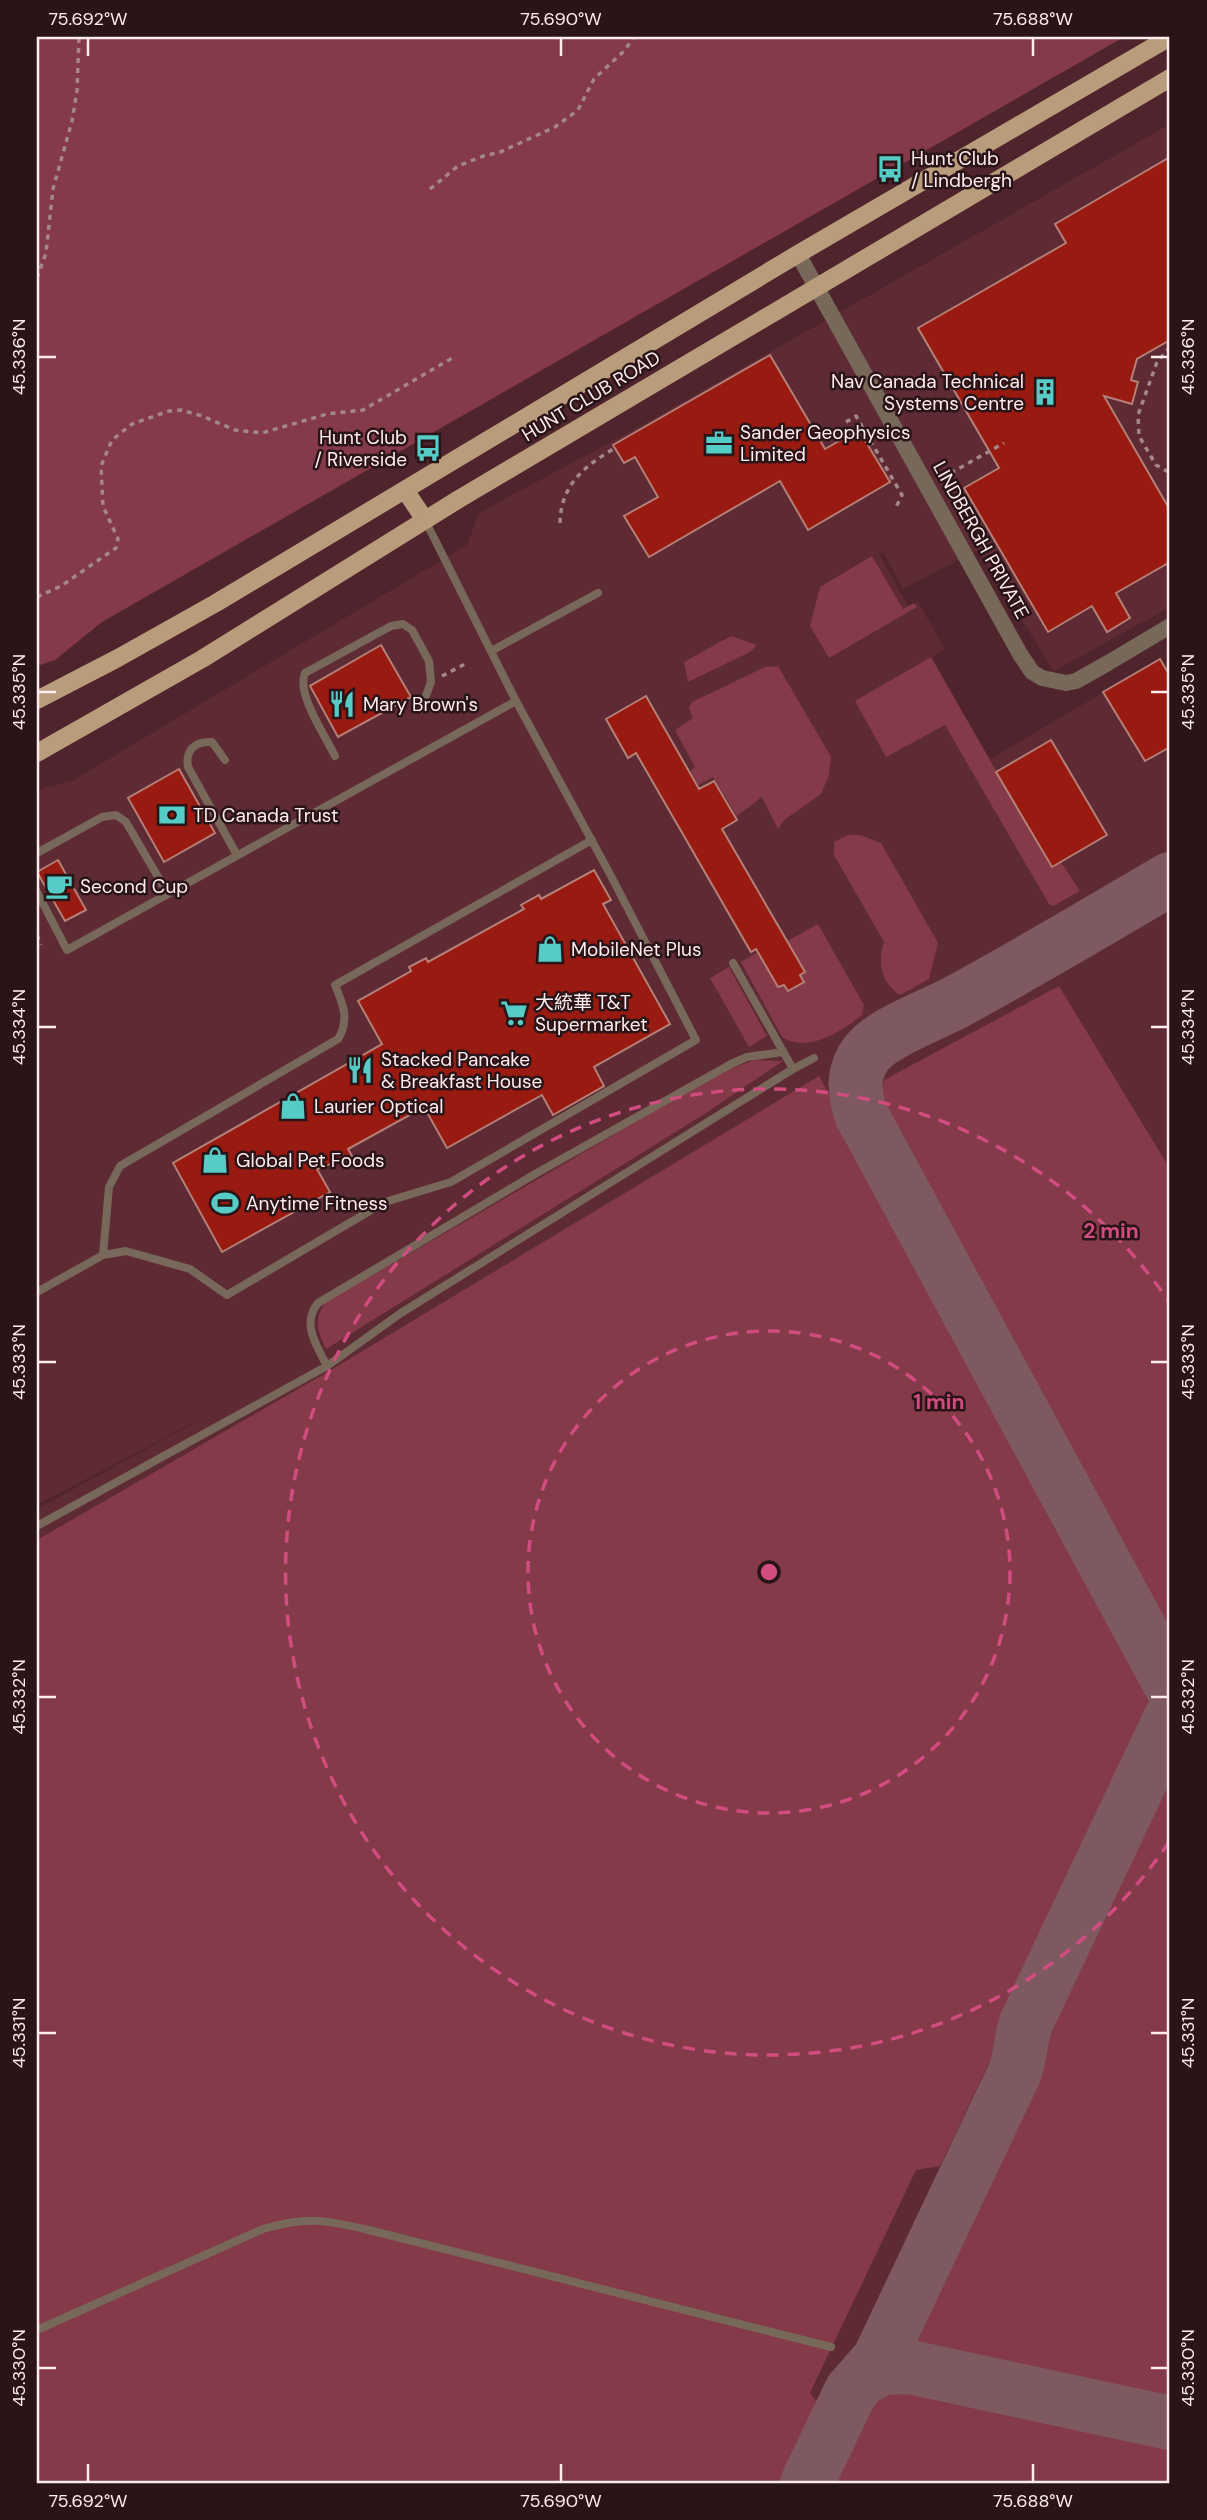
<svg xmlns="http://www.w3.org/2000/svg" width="1207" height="2520" viewBox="0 0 1207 2520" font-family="'DM Sans','Noto Sans SC',sans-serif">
  <rect width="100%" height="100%" fill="#50242c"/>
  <!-- built -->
  <path fill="#5e2a34" d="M1170 124V607L1054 671 978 550 903 589 883 552 879 554 908 606 918 602 945 649 931 658 990 759 1160 659 1170 675V2483H37V1509L216 1411 37 1505V792L44 788 72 781 467 545 479 513 644 424Z"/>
  <!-- green -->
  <g fill="#843a48">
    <path d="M37 37H1124L102 622 55 660 37 666Z"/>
    <path d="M872 556 903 609 914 603 917 607 829 658 810 626 820 587Z"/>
    <path d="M731 636 757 645 750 652 688 682 684 662Z"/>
    <path d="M931 657 1051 867 1061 862 1080 891 1053 906 1049 904 945 725 886 757 855 701Z"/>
    <path d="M778 666 831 757 829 775 821 794 784 820 778 829 762 797 737 816 713 777 698 785 690 771 695 767 675 730 693 718 689 708 692 702 765 667Z"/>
    <path d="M848 835H860L881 843 938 943 929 979 900 995C881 983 877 962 884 942L834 855V842Z"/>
    <path d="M818 924 864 1005 862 1015C842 1031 807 1054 782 1037L741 962 758 952 778 987 784 985 788 991 804 982 787 941Z"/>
    <path d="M729 967 767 1036 749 1047 710 978Z"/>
    <path d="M1059 986 1170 1169V1651L877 1110 884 1080Z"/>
    <path d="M755 1060 783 1061 703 1115 326 1349C318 1332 313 1320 325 1303L701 1084 729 1069Z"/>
    <path d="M819 1076 1148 1672 1154 1694V1715L940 2166 916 2170 810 2393 825 2413 791 2483H37V1540L331 1370Z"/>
    <path d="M1170 1758V2404L922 2352 910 2329 1043 2048 1038 2037Z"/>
    <path d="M896 2384 910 2385 1170 2440V2483H825C843 2445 861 2409 896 2384Z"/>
  </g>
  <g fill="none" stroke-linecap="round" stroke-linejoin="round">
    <!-- taxiway -->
    <g stroke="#7e5960" stroke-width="54">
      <path d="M1170 879C1100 920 1030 962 958 1001 933 1015 882 1032 866 1054 852 1073 854 1093 861 1114L1170 1684"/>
      <path d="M865 2377 883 2368 910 2367 1170 2423"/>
      <path d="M807 2483 851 2391 879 2359 1014 2074C1021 2057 1020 2040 1026 2023L1170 1719"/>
    </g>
  </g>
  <!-- building -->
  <g fill="#991a10" stroke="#b48077" stroke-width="2">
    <path d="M1170 157V340L1137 359 1131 380 1138 382 1132 404 1104 396 1170 510V562L1116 593 1130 618 1107 632 1092 606 1048 632 964 488 999 468 918 328 1066 243 1055 224Z"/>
    <path d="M770 355 825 449 855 432 856 434 860 432 890 482 808 530 780 481 649 557 624 516 658 497 635 457 624 463 613 445Z"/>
    <path d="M381 645 411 697 338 737 310 686Z"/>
    <path d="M1160 659 1170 676V747L1145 761 1103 692Z"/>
    <path d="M646 696 699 789 714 781 737 820 722 829 805 972 800 975 804 982 788 991 784 985 778 987 756 949 751 952 636 753 628 758 606 719Z"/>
    <path d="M1051 740 1107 835 1052 867 996 772Z"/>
    <path d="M179 769 215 833 164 862 128 798Z"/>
    <path d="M58 860 86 910 65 921 37 872Z"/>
    <path d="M594 870 611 900 603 904 670 1024 594 1067 604 1086 553 1115 542 1095 447 1148 424 1107 348 1149 352 1156 317 1169 330 1192 222 1252 173 1163 382 1044 358 1001 411 971 409 967 426 958 428 962 524 909 521 905 539 895 541 899Z"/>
  </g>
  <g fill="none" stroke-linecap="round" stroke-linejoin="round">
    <!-- path -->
    <g stroke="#a5868b" stroke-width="3.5" stroke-dasharray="5 5" stroke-linecap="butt">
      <path d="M430 189 458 166 486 155 498 153 555 127 578 110 594 79 624 51 634 37"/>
      <path d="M37 278 46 253 53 189 72 121 77 91 79 37"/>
      <path d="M1170 347 1157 362 1138 415 1139 436 1156 465 1170 473"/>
      <path d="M846 422 856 416 902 495 895 509"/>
      <path d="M942 478 1004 443"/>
      <path d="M560 523C561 485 583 467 615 448"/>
      <path d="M37 597 61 586 116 548 118 539 103 506 101 466 112 440 132 424 169 411 181 410 202 416 235 430 262 433 327 414 363 410 454 357"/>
      <path d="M442 676 467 663"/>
      <path d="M37 935 41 945"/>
    </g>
    <!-- lane -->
    <g stroke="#776859" stroke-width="8">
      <path d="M491 651 598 593"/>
      <path d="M335 756C325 735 296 694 305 673L391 626 403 624 412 630 429 661 431 682 421 709"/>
      <path d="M225 760 212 742C195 741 185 750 188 767L237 855"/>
      <path d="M37 853 102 817 116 815 126 822 168 894"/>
      <path d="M37 892 67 950 516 701"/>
      <path d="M793 1069 814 1058"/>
      <path d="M103 1255 126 1251 190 1269 227 1295 385 1202 451 1182 696 1040 611 876 516 701 425 520"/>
      <path d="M37 1292 103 1255 109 1187 120 1166 338 1039C350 1020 343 1004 335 985L592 840"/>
      <path d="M327 1366C317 1346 301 1324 318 1303L535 1174 731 1064 747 1057 783 1052"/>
      <path d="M37 1526 327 1366 401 1313 793 1069 733 963"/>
      <path d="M37 2330 263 2229C307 2216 326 2220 369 2230L831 2347"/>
    </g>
    <!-- street -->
    <path stroke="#776859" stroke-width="16" d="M798 254 1020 654 1032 672 1042 678 1066 683 1076 681 1108 663 1170 626"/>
    <!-- primary -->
    <g stroke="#b99c7b" stroke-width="18">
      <path d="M405 490 425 520"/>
      <path d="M37 700 118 658 216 603 798 254 1170 37"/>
      <path d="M37 753 202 659 459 499 1170 78"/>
    </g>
  </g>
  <!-- ticks -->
  <path fill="none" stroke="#feecee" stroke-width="2.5" d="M88 38V56M561 38V56M1033 38V56M38 357H56M1151 357H1168M38 692H56M1151 692H1168M38 1027H56M1151 1027H1168M38 1362H56M1151 1362H1168M38 1697H56M1151 1697H1168M38 2033H56M1151 2033H1168M38 2368H56M1151 2368H1168M88 2464V2482M561 2464V2482M1033 2464V2482"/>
  <!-- distance rings -->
  <g fill="none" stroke="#d14d80" stroke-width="3.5" stroke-dasharray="12 9">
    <circle cx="769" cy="1572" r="241"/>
    <path d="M1169 1842A483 483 0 1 1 1169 1302"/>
  </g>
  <!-- icons -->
  <defs>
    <symbol id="bus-bare" viewBox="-9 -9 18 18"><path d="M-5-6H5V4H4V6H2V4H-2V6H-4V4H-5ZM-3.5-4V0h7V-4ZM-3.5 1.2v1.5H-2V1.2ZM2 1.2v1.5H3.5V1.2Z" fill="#55cdc6" stroke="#291418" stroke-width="2.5" paint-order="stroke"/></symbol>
    <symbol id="building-bare" viewBox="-9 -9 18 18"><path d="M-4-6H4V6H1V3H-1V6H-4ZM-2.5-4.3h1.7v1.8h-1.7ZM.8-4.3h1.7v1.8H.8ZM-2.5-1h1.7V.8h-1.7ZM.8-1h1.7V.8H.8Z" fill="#55cdc6" stroke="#291418" stroke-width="2.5" paint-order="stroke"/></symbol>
    <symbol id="office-bare" viewBox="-9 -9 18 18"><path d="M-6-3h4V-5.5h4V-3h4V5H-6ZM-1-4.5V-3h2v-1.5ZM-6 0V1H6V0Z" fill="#55cdc6" stroke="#291418" stroke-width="2.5" paint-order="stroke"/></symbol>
    <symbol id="restaurant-bare" viewBox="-9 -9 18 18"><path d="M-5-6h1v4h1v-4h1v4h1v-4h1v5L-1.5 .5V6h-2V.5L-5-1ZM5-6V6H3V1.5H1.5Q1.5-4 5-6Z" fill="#55cdc6" stroke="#291418" stroke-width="2.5" paint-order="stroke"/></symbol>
    <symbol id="bank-bare" viewBox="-9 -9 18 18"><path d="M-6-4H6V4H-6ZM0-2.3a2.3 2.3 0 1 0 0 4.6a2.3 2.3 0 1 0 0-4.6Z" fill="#55cdc6" stroke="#291418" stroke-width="2.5" paint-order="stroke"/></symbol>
    <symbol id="cafe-bare" viewBox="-9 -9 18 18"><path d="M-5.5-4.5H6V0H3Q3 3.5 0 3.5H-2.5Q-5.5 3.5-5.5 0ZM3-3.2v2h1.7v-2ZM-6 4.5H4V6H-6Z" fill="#55cdc6" stroke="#291418" stroke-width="2.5" paint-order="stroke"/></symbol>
    <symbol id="shop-bare" viewBox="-9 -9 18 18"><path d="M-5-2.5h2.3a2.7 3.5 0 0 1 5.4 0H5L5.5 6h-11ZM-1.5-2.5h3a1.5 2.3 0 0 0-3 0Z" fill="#55cdc6" stroke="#291418" stroke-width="2.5" paint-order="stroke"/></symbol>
    <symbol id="supermarket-bare" viewBox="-9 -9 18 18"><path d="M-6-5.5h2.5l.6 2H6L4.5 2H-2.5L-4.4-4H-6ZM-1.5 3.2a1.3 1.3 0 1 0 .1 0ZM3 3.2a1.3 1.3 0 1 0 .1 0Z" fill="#55cdc6" stroke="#291418" stroke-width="2.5" paint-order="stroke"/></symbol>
    <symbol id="stadium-bare" viewBox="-9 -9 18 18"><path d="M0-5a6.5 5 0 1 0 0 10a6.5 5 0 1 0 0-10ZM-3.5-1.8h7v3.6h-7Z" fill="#55cdc6" stroke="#291418" stroke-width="2.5" paint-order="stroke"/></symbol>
  </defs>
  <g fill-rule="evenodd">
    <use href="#bus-bare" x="871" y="150" width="38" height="38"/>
    <use href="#building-bare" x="1026" y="373" width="38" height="38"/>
    <use href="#office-bare" x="700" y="424" width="38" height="38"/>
    <use href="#bus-bare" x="409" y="429" width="38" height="38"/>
    <use href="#restaurant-bare" x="323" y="685" width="38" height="38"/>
    <use href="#bank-bare" x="153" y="796" width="38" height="38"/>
    <use href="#cafe-bare" x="40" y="867" width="38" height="38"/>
    <use href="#shop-bare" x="531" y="930" width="38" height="38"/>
    <use href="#supermarket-bare" x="495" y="994" width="38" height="38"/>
    <use href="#restaurant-bare" x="341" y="1051" width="38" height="38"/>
    <use href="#shop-bare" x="274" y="1087" width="38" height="38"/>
    <use href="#shop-bare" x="196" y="1141" width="38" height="38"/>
    <use href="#stadium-bare" x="206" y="1184" width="38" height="38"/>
  </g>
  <g text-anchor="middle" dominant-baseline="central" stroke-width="5" stroke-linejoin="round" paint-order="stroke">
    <!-- poi labels -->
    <g font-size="19" fill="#feecee" stroke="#291418" text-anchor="start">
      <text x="911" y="158">Hunt Club<tspan x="911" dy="22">/ Lindbergh</tspan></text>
      <text x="1024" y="381" text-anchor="end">Nav Canada Technical<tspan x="1024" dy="22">Systems Centre</tspan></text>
      <text x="740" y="432">Sander Geophysics<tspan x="740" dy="22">Limited</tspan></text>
      <text x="407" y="437" text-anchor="end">Hunt Club<tspan x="407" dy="22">/ Riverside</tspan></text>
      <text x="363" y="704">Mary Brown's</text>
      <text x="193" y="815">TD Canada Trust</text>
      <text x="80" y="886">Second Cup</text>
      <text x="571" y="949">MobileNet Plus</text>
      <text x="535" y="1002">大統華 T&amp;T<tspan x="535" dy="22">Supermarket</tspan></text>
      <text x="381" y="1059">Stacked Pancake<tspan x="381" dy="22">&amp; Breakfast House</tspan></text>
      <text x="314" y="1106">Laurier Optical</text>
      <text x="236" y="1160">Global Pet Foods</text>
      <text x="246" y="1203">Anytime Fitness</text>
    </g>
    <!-- street labels -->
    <g font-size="19" fill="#feecee" stroke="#291418">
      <text transform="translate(591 396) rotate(-31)">HUNT CLUB ROAD</text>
      <text transform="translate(981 540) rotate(61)">LINDBERGH PRIVATE</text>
    </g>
  </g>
  <circle cx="769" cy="1572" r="10" fill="#d14d80" stroke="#291418" stroke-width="3.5"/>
  <g font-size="21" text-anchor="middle" font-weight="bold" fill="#d14d80" stroke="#291418" stroke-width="5" stroke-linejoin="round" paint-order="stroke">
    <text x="1111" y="1238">2 min</text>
    <text x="939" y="1409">1 min</text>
  </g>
  <!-- border -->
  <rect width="1207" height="2520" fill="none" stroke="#291418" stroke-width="77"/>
  <rect x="38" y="38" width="1130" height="2444" fill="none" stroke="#feecee" stroke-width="2.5"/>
  <g font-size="18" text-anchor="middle" fill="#feecee">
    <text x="88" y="25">75.692°W</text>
    <text x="561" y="25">75.690°W</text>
    <text x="1033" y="25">75.688°W</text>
    <text transform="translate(19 357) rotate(-90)" y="6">45.336°N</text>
    <text transform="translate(1188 357) rotate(-90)" y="6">45.336°N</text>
    <text transform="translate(19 692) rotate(-90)" y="6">45.335°N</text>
    <text transform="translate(1188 692) rotate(-90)" y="6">45.335°N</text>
    <text transform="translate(19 1027) rotate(-90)" y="6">45.334°N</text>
    <text transform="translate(1188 1027) rotate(-90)" y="6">45.334°N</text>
    <text transform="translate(19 1362) rotate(-90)" y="6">45.333°N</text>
    <text transform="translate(1188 1362) rotate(-90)" y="6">45.333°N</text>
    <text transform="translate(19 1697) rotate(-90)" y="6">45.332°N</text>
    <text transform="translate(1188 1697) rotate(-90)" y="6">45.332°N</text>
    <text transform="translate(19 2033) rotate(-90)" y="6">45.331°N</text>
    <text transform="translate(1188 2033) rotate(-90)" y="6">45.331°N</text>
    <text transform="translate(19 2368) rotate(-90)" y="6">45.330°N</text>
    <text transform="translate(1188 2368) rotate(-90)" y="6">45.330°N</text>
    <text x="88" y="2507">75.692°W</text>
    <text x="561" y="2507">75.690°W</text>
    <text x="1033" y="2507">75.688°W</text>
  </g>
</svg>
